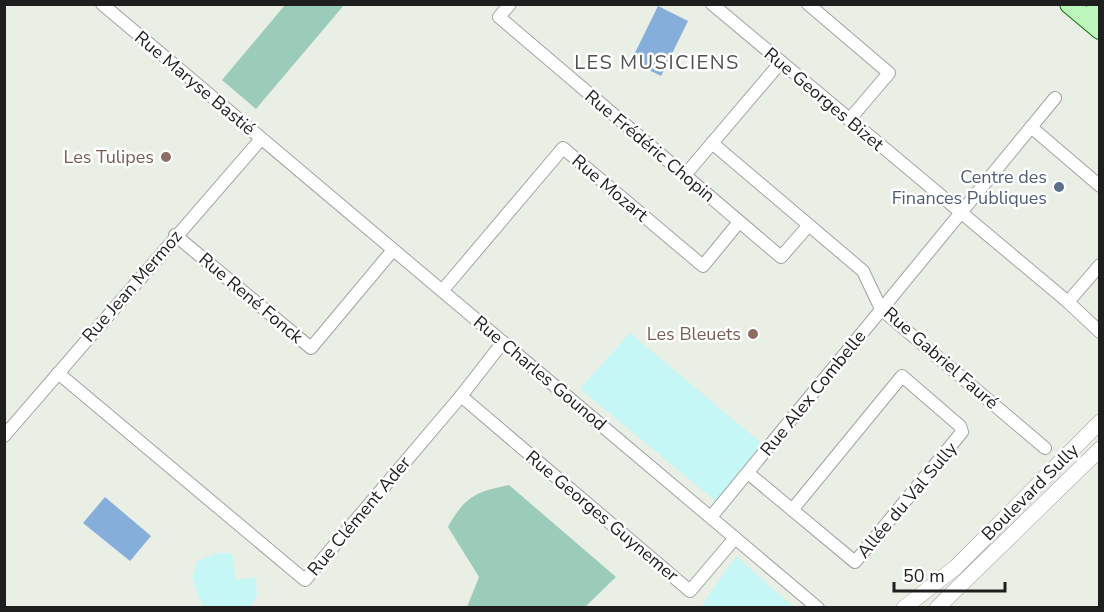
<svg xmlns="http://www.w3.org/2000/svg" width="1104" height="612" viewBox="0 0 1104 612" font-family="'Nunito Sans',sans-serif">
  <rect width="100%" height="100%" fill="#e9efe5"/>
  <!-- forest -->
  <g fill="#9bccb9">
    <path d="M285 5H344L256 109 222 80Z"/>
    <path d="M509 485 616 577 585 607H467L479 577 448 527C465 496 476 492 509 485Z"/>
  </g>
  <!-- park -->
  <g fill="#c4f7f6">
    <path d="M630 333 762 444 717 502 580 389Z"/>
    <path d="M217 553H232L236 580 256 577 257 596 250 607H203L192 578 198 561Z"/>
    <path d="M736 556 793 607H701Z"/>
  </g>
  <!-- pitch -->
  <g fill="#86aeda">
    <path d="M658 6 688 21 661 76 631 61Z"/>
    <path d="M105 497 151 536 130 561 83 523Z"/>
  </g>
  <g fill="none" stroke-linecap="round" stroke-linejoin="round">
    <defs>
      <g id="minor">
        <path d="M102 4 818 608"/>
        <path d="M510 4 499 17 781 257 809 225"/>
        <path d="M712 4 1068 302 1100 332"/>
        <path d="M808 4 889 73 849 120"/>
        <path d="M1031 127 1100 186"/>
        <path d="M712 143 863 271 881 309 1045 448"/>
        <path d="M685 175 781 62"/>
        <path d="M175 235 311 348 393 250"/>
        <path d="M442 291 563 148 703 266 739 222"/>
        <path d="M1068 302 1100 265"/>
        <path d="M58 373 305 580 461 396 503 342"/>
        <path d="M461 396 690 591 735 538"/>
        <path d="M4 436 261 139"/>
        <path d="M748 473 855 562 962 432 960 426 902 376 792 510"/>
        <path d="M711 517 1055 98"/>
      </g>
      <g id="tertiary">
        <path d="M904 608 956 567 1100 422"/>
        <path d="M937 608 1100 449"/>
      </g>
      <g id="secondary">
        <path d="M1069 4 1100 30"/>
        <path d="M1095 4 1100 8"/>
      </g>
    </defs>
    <!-- minor casing -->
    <use href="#minor" stroke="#a2a2a2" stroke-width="14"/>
    <!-- tertiary casing -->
    <use href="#tertiary" stroke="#a2a2a2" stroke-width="16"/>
    <!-- secondary casing -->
    <use href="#secondary" stroke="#0a700c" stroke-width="20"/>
    <!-- minor -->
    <use href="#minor" stroke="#fff" stroke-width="12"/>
    <!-- tertiary -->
    <use href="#tertiary" stroke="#fff" stroke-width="15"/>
    <!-- secondary -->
    <use href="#secondary" stroke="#bdf6bb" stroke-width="18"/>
  </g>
  <!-- markers -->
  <g fill="#8d6e63" stroke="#fff" stroke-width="2">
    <circle cx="166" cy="157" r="6"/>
    <circle cx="753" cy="334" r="6"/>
  </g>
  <circle fill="#5c6f8a" stroke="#fff" stroke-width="2" cx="1059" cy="187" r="6"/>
  <g text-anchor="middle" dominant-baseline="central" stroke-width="5" stroke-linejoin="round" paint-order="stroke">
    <!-- street labels -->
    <g font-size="18" fill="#1e1e1e" stroke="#fff">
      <text transform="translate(195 83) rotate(40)">Rue Maryse Bastié</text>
      <text transform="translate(824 99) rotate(40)">Rue Georges Bizet</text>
      <text transform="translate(650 146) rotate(40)">Rue Frédéric Chopin</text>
      <text transform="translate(610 188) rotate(40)">Rue Mozart</text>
      <text transform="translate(132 286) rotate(-49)">Rue Jean Mermoz</text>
      <text transform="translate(251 298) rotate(40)">Rue René Fonck</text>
      <text transform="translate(941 358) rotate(41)">Rue Gabriel Fauré</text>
      <text transform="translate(540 373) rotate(40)">Rue Charles Gounod</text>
      <text transform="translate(813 393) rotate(-51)">Rue Alex Combelle</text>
      <text transform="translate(1030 492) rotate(-45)">Boulevard Sully</text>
      <text transform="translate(907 500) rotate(-50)">Allée du Val Sully</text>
      <text transform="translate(359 516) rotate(-50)">Rue Clément Ader</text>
      <text transform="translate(602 516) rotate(40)">Rue Georges Guynemer</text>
    </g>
    <!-- education labels -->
    <g font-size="18" fill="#785e54" stroke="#fff" text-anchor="end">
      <text x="154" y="157">Les Tulipes</text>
      <text x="741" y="334">Les Bleuets</text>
    </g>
    <!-- service labels -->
    <g font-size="18" fill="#4e5e75" stroke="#fff" text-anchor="end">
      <text x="1047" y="177">Centre des<tspan x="1047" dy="21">Finances Publiques</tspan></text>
    </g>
    <!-- neighbourhood labels -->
    <g font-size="20" letter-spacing="1.5" fill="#515151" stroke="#fff">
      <text x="657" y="62">LES MUSICIENS</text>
    </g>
  </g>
  <!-- border -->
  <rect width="1104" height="612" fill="none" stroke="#1e1e1e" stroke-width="12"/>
  <!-- scale -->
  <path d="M894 582v9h111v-9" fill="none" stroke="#1e1e1e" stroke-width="3"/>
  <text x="903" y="582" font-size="18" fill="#1e1e1e" stroke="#ffffff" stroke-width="4.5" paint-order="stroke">50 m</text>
</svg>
